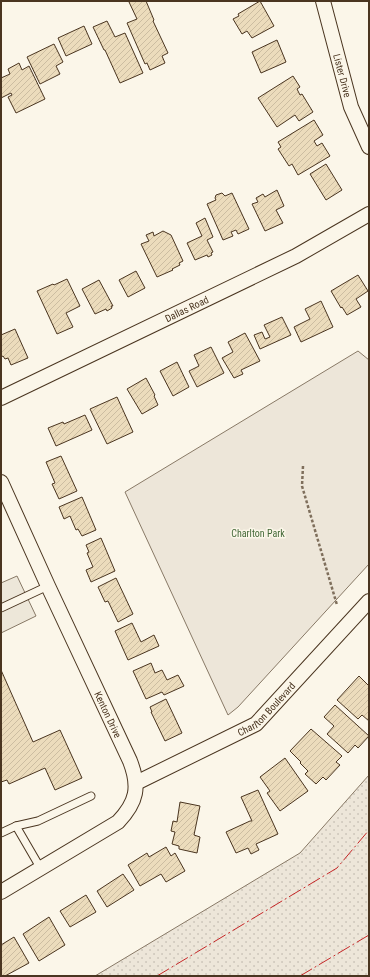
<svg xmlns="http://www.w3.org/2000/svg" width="370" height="977" viewBox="0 0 370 977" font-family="'Roboto Condensed',sans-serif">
  <defs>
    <pattern id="grass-dots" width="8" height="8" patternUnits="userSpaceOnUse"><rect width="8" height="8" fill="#ede6d9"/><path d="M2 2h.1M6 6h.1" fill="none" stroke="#cdc6ba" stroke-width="1.8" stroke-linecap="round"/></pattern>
    <pattern id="building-hatch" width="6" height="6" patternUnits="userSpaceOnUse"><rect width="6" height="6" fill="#ecdcbc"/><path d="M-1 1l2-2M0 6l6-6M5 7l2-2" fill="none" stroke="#ccbda1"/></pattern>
  </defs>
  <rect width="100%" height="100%" fill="#fbf6e9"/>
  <!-- grass -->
  <path fill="url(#grass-dots)" stroke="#887966" d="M369 775V976H95L300 853Z"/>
  <!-- park -->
  <path fill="#ede6d9" stroke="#887966" d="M358 351 369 360V564L238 707 228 715 125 492Z"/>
  <!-- parking -->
  <path fill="#ede7d9" stroke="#887966" d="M17 576 36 616 1 633V583Z"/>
  <!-- building -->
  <g fill="url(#building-hatch)" stroke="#4a3520">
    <path d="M131 1H146L154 20 153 21 168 53 162 56 165 63 150 70 147 63 145 64 127 23 137 19 129 2Z"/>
    <path d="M260 1 274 26 252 38 247 31 242 34 233 19 239 16 238 14Z"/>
    <path d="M107 21 115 37 125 33 143 73 120 83 105 50H104L93 27Z"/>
    <path d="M84 26 92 44 66 56 58 38Z"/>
    <path d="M277 40 286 62 261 73 252 52Z"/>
    <path d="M54 44 63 62 56 66 60 74 40 84 27 57Z"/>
    <path d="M19 63 22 70 29 66 45 99 16 113 8 97 12 95 11 93 1 98V78L10 74 8 69Z"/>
    <path d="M293 76 300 87 297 89 300 95 302 94 313 112 299 121 295 115 277 127 258 98Z"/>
    <path d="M314 120 323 135 314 141 317 146 322 143 330 156 298 175 292 164 289 166 278 149 281 147 278 142Z"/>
    <path d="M326 164 342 190 326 200 310 174Z"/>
    <path d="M277 190 284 206 276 210 283 223 265 231 252 204 258 202 256 198 263 194 265 197Z"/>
    <path d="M222 193 225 196 232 193 249 229 238 234 236 230 231 232 233 236 223 240 207 204 216 200 215 198 216 195Z"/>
    <path d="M205 218 213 237 207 240 213 252 211 253 212 255 208 257 207 255 195 260 187 243 202 236 196 223Z"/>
    <path d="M163 231 171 235 183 261 179 263 180 265 172 269 173 270 157 277 141 244 149 241 146 235 153 232 154 236Z"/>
    <path d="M136 271 145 288 128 297 119 280Z"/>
    <path d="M358 275 368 291 356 299 361 307 347 315 342 307 341 308 331 291Z"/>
    <path d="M67 279 80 306 66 313 73 327 57 334 37 291 53 284 54 285Z"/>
    <path d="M99 280 113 306H111L112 308 107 311 106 309 95 314 82 289Z"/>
    <path d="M321 301 333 327 301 342 294 327 310 319 305 309Z"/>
    <path d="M282 317 291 335 260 349 254 335 262 332 265 339 270 337 264 325Z"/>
    <path d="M15 329 28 358 11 365 8 358 5 359 3 356 1 357V335Z"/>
    <path d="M245 333 260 361 241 370 243 374 234 378 222 358 233 352 228 342Z"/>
    <path d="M211 347 224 373 197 387 189 371 199 366 194 355Z"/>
    <path d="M177 362 189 387 173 396 160 371Z"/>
    <path d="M146 378 155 395 154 396 158 405 142 414 127 389Z"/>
    <path d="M117 397 133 432 107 444 90 409Z"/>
    <path d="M85 415 92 430 56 446 48 428 63 422 64 424Z"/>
    <path d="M61 456 77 491 59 499 52 484 55 483 46 462Z"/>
    <path d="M82 497 96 530 82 536 78 529 76 530 70 516 64 519 59 507Z"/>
    <path d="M101 538 115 571 91 582 86 570 93 567 87 553 89 552 86 545Z"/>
    <path d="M116 578 133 614 118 622 108 601 105 602 98 587Z"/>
    <path d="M132 623 141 642 154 635 159 646 128 660 115 631Z"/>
    <path d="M151 663 155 673 162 670 167 680 178 675 184 686 164 695 162 692 146 699 133 671Z"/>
    <path d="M1 670 33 742 60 730 82 778 55 790 45 768 9 784 7 780 1 782Z"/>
    <path d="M359 676 369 686V721L362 715 358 719 337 700Z"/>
    <path d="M166 699 182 733 165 741 151 712H152L150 707Z"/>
    <path d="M335 705 369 736 358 748 355 745 348 753 327 734 334 726 324 717Z"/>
    <path d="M311 729 342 756 336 762 340 765 326 780 323 777 316 784 305 774 308 771 300 763 301 762 290 751Z"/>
    <path d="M285 758 308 791 280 811 267 793 270 791 260 777Z"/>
    <path d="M258 790 278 834 256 844 259 850 251 854 248 848 236 853 226 832 250 821H252L241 797Z"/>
    <path d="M180 802 200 806 194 835 200 837 197 853 179 849V846L172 844 175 832 171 831 173 821 177 822Z"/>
    <path d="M166 847 171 856 175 853 185 871 166 882 161 874 140 886 128 865 147 853 149 857Z"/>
    <path d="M123 874 134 890 107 907 97 891Z"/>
    <path d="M86 895 96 912 70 927 60 911Z"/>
    <path d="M49 917 65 945 39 961 23 934Z"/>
    <path d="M14 937 29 963 5 976H1V945Z"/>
  </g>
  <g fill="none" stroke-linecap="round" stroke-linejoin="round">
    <defs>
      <g id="lane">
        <path d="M1 608 48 586"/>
        <path d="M16 826 38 821 91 796"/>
        <path d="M1 833 16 826 41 869"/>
      </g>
      <g id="street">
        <path id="s1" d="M323 1 351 107 369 147"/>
        <path id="s2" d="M1 398 296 256 369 214"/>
        <path id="s3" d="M1 482 48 586 130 761C140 787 137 802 118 822L1 892"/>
        <path id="s4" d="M136 783 256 724 369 601"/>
      </g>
    </defs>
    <!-- lane casing -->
    <use href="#lane" stroke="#4a3520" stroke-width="9"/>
    <!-- street casing -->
    <use href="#street" stroke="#4a3520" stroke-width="16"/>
    <!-- path -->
    <path stroke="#7f6f5c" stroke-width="2.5" stroke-dasharray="3 2" stroke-linecap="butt" d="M303 466 302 486 337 605"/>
    <!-- lane -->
    <use href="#lane" stroke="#fbf6e9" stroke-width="7"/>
    <!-- street -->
    <use href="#street" stroke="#fbf6e9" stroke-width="14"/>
    <!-- power -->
    <g stroke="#c62828" stroke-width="1" stroke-dasharray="14 3 2 3" stroke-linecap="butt">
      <path d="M157 976 337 868 369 830"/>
      <path d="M300 976 369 935"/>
    </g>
  </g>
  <g text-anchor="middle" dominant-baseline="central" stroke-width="3" stroke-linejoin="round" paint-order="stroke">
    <!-- street labels -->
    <g font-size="10" fill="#4a3520" stroke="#fbf6e9">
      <text stroke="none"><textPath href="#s1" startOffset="77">Lister Drive</textPath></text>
      <text stroke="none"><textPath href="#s2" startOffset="206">Dallas Road</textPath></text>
      <text stroke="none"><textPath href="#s4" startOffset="151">Charlton Boulevard</textPath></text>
      <text stroke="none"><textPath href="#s3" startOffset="256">Kenton Drive</textPath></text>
    </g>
    <!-- park labels -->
    <g font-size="10" fill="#436837" stroke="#fbf6e9">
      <text x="258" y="533">Charlton Park</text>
    </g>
  </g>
  <!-- border -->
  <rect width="370" height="977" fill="none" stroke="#4a3520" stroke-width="4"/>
</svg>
